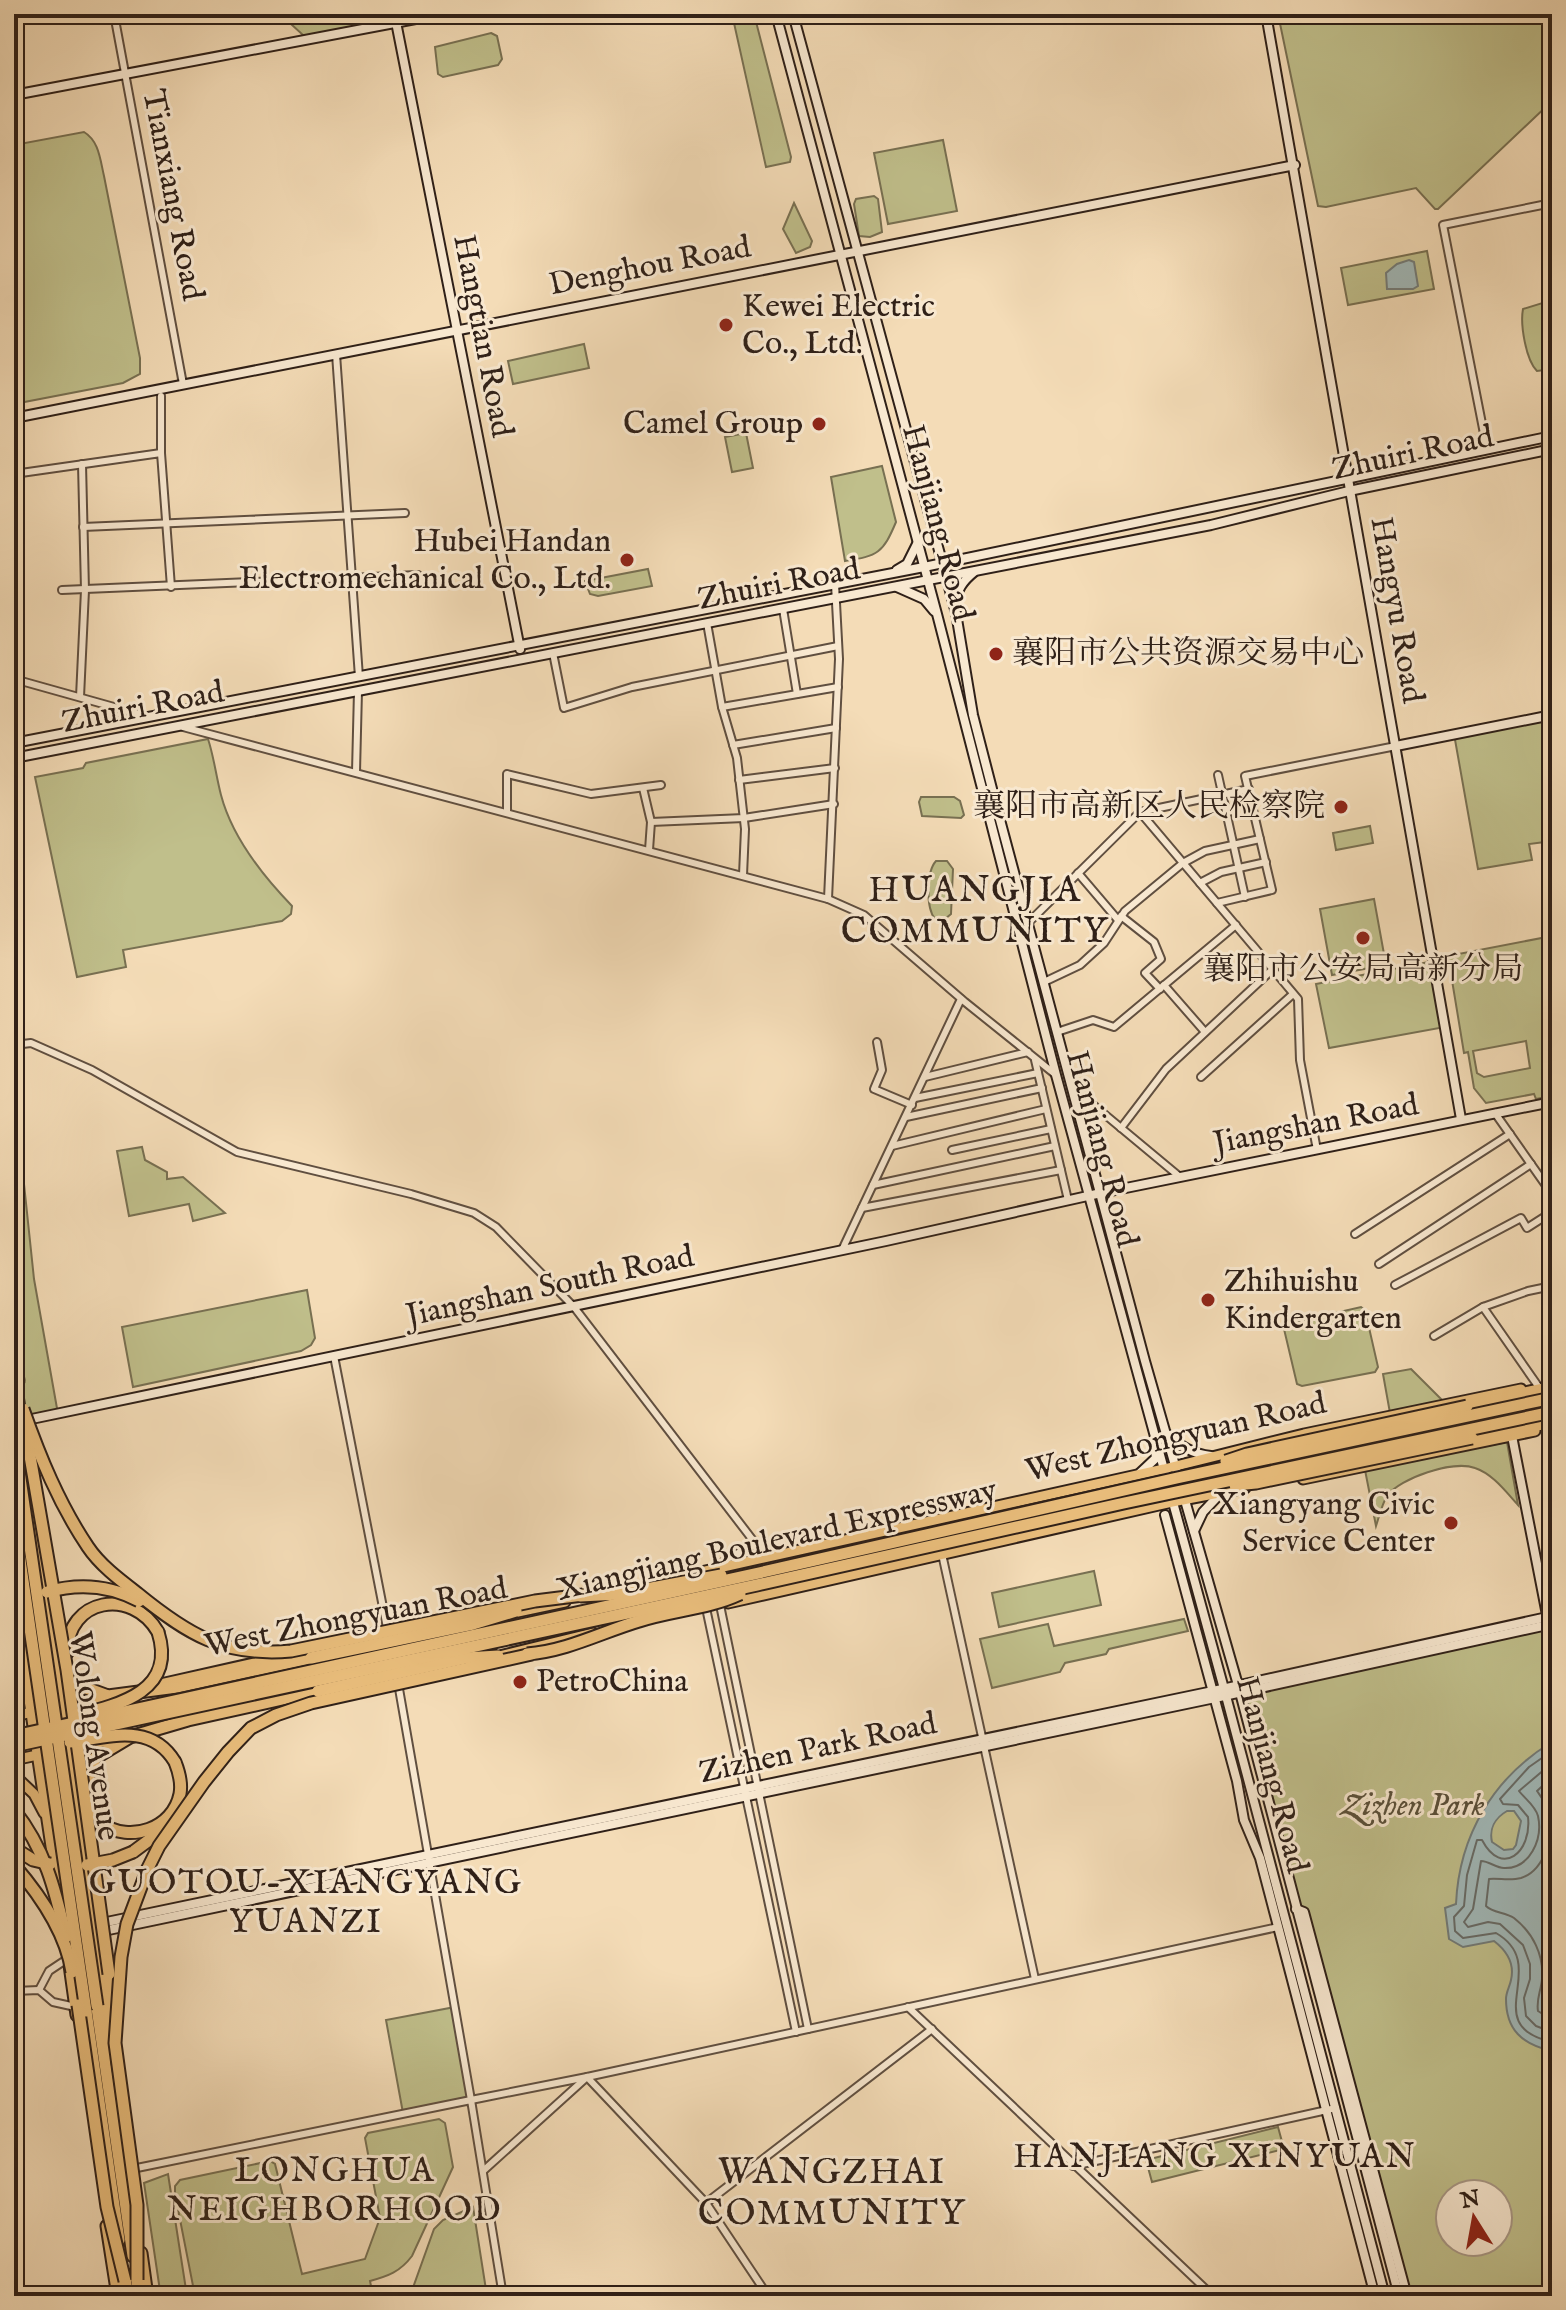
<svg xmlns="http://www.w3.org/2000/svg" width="1566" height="2310" viewBox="0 0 1566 2310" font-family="'IM FELL English','Noto Serif SC',serif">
  <rect width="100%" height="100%" fill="#f4dcb7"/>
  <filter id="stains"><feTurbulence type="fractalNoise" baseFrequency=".0025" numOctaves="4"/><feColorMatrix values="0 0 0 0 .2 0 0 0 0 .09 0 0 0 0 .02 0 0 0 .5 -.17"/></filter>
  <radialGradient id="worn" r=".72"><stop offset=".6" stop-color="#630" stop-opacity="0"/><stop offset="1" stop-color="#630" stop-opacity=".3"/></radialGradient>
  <!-- green -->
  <g fill="#c0bf8b" stroke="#787052" stroke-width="2" fill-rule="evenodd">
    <path d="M290 14H417L304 36 291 24Z"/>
    <path d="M732 14H754L791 157 790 162 766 167Z"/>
    <path d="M1278 14H1552V101L1438 209H1435L1416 188 1326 207 1318 206Z"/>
    <path d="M491 33 497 36 502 59 498 65 443 77 438 74 435 47Z"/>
    <path d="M84 132C99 141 100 159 104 176L140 358V374L123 383 14 404V145Z"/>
    <path d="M943 140 957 211 888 224 874 153Z"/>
    <path d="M874 196 878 199 882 232 870 237 859 236 854 204 856 199Z"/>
    <path d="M794 203 812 241 810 247 796 253 783 229Z"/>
    <path d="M1427 251 1434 289 1348 305 1341 268Z"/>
    <path d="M1552 300V369L1537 371C1526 360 1520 325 1523 309Z"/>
    <path d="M584 344 589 368 513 384 508 361Z"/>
    <path d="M746 433 753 468 732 472 725 437Z"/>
    <path d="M882 466 896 522C883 553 878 556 845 561L831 477Z"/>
    <path d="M648 569 652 586 598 596 590 594 585 581Z"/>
    <path d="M1552 715V841L1529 844 1532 860 1478 869 1454 734Z"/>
    <path d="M208 739C214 757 216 776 221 795 232 837 262 875 292 906L291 914 282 921 123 950 126 967 77 977 35 777 83 768 86 763Z"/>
    <path d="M921 797H954L960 801 964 815 961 818 922 816 919 802Z"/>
    <path d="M1370 826 1373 843 1336 850 1333 833Z"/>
    <path d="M936 861H947L953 869 951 914 945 919H935C926 908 926 872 936 861Z"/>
    <path d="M1374 899 1386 965 1332 975 1320 909Z"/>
    <path d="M1552 936V1096L1536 1099 1534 1094 1486 1103 1474 1088 1468 1052 1464 1053 1448 956ZM1526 1041 1530 1068 1484 1077 1477 1073 1473 1051Z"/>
    <path d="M1434 961 1445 1027 1329 1048 1316 984Z"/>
    <path d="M14 1089 34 1279 58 1414 21 1421 14 1367Z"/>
    <path d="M142 1147 145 1160 167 1172V1179L183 1177 225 1213 193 1221 189 1204 129 1216 117 1151Z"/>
    <path d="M307 1290 315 1338 311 1345 301 1351 133 1387 122 1327Z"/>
    <path d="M1361 1307 1365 1310 1378 1367 1375 1372 1302 1386 1297 1384 1284 1329 1287 1324Z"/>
    <path d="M1411 1369 1443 1401 1390 1413 1383 1374Z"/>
    <path d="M1507 1442 1518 1505C1506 1492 1493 1474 1475 1468 1453 1460 1400 1478 1387 1496 1382 1504 1379 1517 1376 1526L1365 1470Z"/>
    <path d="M1094 1571 1101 1605 999 1627 992 1593Z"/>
    <path d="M1184 1619 1188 1631 1109 1649 1106 1654 1065 1663 1060 1672 992 1688 980 1639 1048 1624 1054 1646Z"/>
    <path d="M1552 1627V2296H1399L1240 1692ZM1450 2194H1498V2242H1450Z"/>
    <path d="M455 2007 471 2100 403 2113 386 2020Z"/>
    <path d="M439 2119 445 2123 453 2167 412 2256C400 2272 388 2276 370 2281L373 2296H195L175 2194V2186L180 2180 270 2161 275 2164 302 2274 365 2259 380 2218 365 2138 368 2133Z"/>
    <path d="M1278 2127 1284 2149 1152 2182 1146 2160Z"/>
    <path d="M168 2174 187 2296H161L159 2284 144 2183Z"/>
    <path d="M473 2207 487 2296H410L434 2229 443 2220Z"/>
  </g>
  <!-- water -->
  <g fill="#a1b9b9" stroke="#737c79" stroke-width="2" fill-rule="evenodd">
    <path d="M1409 260 1414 262 1418 286 1413 289H1387L1386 273 1397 264Z"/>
    <path d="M1552 1742V1868L1549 1873 1552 1883V2051C1522 2044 1506 2030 1506 1999 1506 1992 1510 1986 1511 1980 1515 1963 1507 1951 1494 1941L1463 1947 1449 1939 1445 1908 1456 1904C1459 1835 1494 1777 1552 1742ZM1507 1811H1514L1521 1821 1516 1845 1513 1849 1504 1850 1492 1842C1489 1829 1495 1818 1507 1811Z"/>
  </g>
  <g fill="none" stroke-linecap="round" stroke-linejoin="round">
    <!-- shore -->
    <g stroke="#686c68" stroke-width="2">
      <path d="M1552 1751 1529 1767 1500 1799 1503 1804 1518 1805 1528 1817C1532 1852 1502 1878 1482 1840H1477L1467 1875 1464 1906 1454 1917 1455 1931 1463 1938 1496 1933C1553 1966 1476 2025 1552 2042"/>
      <path d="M1552 1763 1519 1791C1525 1799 1535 1805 1538 1816 1543 1839 1530 1869 1504 1868 1496 1868 1489 1861 1481 1861L1473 1909 1464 1922 1468 1927 1488 1922 1500 1924 1523 1945 1530 1964V1979L1524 1998 1526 2016 1536 2026 1552 2032"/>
      <path d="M1552 1777 1537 1791C1542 1798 1547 1804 1549 1813 1555 1835 1544 1871 1521 1878 1510 1881 1499 1878 1489 1879L1486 1906C1493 1913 1505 1912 1514 1918 1533 1933 1544 1955 1542 1979 1541 1991 1536 1999 1538 2011L1552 2020"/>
    </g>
    <defs>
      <g id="street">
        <path d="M114 14 183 384"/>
        <path d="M336 354 359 677"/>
        <path d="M161 396V453"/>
        <path d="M1487 449 1443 225 1552 203"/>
        <path d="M14 474 161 453 171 587"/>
        <path d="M83 527 405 513"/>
        <path d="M62 590 418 575"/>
        <path d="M783 609 797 694"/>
        <path d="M707 623 722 707 737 758 745 829 743 875"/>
        <path d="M553 653 564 708 632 687 838 646"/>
        <path d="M14 679 146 716"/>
        <path d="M80 697 85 590 82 464"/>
        <path d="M722 707 838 687"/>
        <path d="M183 727 828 899 864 915 965 1002 1056 1075"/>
        <path d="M733 745 836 728"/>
        <path d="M356 772 358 691"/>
        <path d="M1218 775 1245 897"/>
        <path d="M739 780 835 768"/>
        <path d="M643 788 651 822 649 850"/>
        <path d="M507 812V774L591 794 661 785"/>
        <path d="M1140 812 1249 789"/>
        <path d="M651 822 744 818 834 804"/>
        <path d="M1078 873 1118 920"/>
        <path d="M1200 883 1221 872 1266 862"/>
        <path d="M828 899 839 659 835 584"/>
        <path d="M1217 903 1272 890 1245 776 1396 746"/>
        <path d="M1121 916 1154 942 1161 959 1145 973 1160 989"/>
        <path d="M1028 923 1140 812 1298 999 1300 1060 1317 1150"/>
        <path d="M1044 982 1080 965 1104 943 1125 911 1183 863 1205 851 1260 839"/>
        <path d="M1164 985 1205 1032"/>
        <path d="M1057 1032 1093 1020 1114 1027 1236 925"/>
        <path d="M877 1042 882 1070 874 1089 912 1105"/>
        <path d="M14 1045 31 1043 92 1070 237 1152 411 1194 474 1213 496 1227 574 1307 755 1543 716 1566"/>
        <path d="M1035 1060 1068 1200"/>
        <path d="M925 1077 1028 1052"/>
        <path d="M1201 1077 1293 994"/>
        <path d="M1073 1088 1180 1177"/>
        <path d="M915 1098 1038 1073"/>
        <path d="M1495 1113 1552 1194"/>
        <path d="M906 1117 1042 1088"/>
        <path d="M1121 1128 1166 1069 1273 969"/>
        <path d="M892 1146 1046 1109"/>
        <path d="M952 1150 1051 1129"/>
        <path d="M873 1185 1055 1146"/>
        <path d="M862 1208 1061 1170"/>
        <path d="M1355 1234 1510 1134"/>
        <path d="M842 1250 961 999"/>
        <path d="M1379 1264 1531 1164"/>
        <path d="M1395 1285 1521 1218 1527 1228 1552 1212"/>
        <path d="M1483 1307 1528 1291 1552 1286"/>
        <path d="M1434 1336 1483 1307 1538 1386"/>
        <path d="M334 1356 388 1633"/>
        <path d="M942 1554 1035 1979"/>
        <path d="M720 1605 808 2029"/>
        <path d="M706 1608 796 2032"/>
        <path d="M398 1683 471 2100 587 2077 1278 1927"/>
        <path d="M39 1990 49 1971 64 1961"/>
        <path d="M14 1991 39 1990 53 2002 71 2006"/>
        <path d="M908 2007 1213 2296"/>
        <path d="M1073 2166 1336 2108"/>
        <path d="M132 2169 471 2100 503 2296"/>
        <path d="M483 2171 587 2077 706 2203"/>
        <path d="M768 2296 706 2203 932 2029"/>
        <path d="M1541 2296 1552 2287"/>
      </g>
      <g id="secondary">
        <path d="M776 14 937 614 1056 1075 1226 1696 1385 2296"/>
        <path d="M793 14 956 613 973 715 999 816 1145 1361 1238 1685 1399 2296"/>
        <path d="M1266 14 1461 1119"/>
        <path d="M396 22 520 649"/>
        <path d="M14 95 442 14"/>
        <path d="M14 418 1295 165"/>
        <path d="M897 570 907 564 917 544"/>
        <path d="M897 587 924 599 934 611"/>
        <path d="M956 604C956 590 963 581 974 572"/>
        <path d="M14 743 924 567 1552 436"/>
        <path d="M1396 746 1552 715"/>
        <path d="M14 758 1211 525 1349 491 1552 449"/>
        <path d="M22 1421 886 1241 1101 1193 1552 1102"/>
        <path d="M1167 1434C1181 1446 1192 1454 1211 1456"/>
        <path d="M1512 1436 1548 1620"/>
        <path d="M1140 1473 1156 1458 1155 1450"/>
        <path d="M1165 1515 1237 1781 1244 1820 1260 1858 1375 2296"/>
        <path d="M1194 1531 1203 1512 1220 1494"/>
        <path d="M1296 1909 1304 1912 1407 2296"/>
        <path d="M97 1924 1213 1691 1552 1616"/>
        <path d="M99 1932 1215 1698 1552 1624"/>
      </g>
      <g id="primary">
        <path d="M1303 1479 1535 1431"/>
        <path d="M665 1580 1164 1469 1304 1434 1521 1389"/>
        <path d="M728 1603 1172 1502 1245 1488"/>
        <path d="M513 1613 565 1602"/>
        <path d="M495 1657 593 1633"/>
        <path d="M156 1685 294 1654"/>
        <path d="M14 1716 107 1696"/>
        <path d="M72 1748 113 1740"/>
        <path d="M14 1760 42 1754"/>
        <path d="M14 1775 34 1794 44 1813"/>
      </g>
      <g id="highway">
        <path d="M14 1350 18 1381"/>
        <path d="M14 1374 24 1444"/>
        <path d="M1467 1406 1552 1387"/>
        <path d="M1472 1438 1552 1422"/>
        <path d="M31 1493 71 1749 112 2054"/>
        <path d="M14 1593 59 1893"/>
        <path d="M67 1653C67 1598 132 1587 158 1632"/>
        <path d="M64 1670 78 1685 108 1696 177 1687 311 1658"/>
        <path d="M84 1792 95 1758 130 1737 188 1720 318 1691"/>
        <path d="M102 1824C130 1843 173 1829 180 1794 182 1783 179 1772 175 1762"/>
        <path d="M133 1852 168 1826"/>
        <path d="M70 1965 77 2015"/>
        <path d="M109 1974 112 2011"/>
        <path d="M97 2008 133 2256"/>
        <path d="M86 2011 119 2240"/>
        <path d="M107 2226 118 2296"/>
        <path d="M141 2253 147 2296"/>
        <path d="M124 2273 128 2296"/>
        <path d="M136 2273 139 2296"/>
      </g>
    </defs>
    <!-- street casing -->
    <use href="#street" stroke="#604f40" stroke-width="10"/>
    <!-- secondary casing -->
    <use href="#secondary" stroke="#2f2018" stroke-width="12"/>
    <!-- primary casing -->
    <use href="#primary" stroke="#2f2018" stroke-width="13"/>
    <!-- highway casing -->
    <use href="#highway" stroke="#2f2018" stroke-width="15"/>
    <!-- street -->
    <use href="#street" stroke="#f8e8d0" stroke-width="6"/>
    <!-- secondary -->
    <use href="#secondary" stroke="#f8e8d0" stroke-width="8"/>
    <!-- primary -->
    <use href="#primary" stroke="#eabe7c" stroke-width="9"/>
    <!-- highway -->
    <use href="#highway" stroke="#eabe7c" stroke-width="11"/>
    <defs>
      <g id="highway-bridge">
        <path d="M23 1409C40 1457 59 1504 88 1547 100 1565 120 1580 137 1593 187 1634 224 1657 291 1651L535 1601 583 1595"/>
        <path d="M26 1433 67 1670 109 1974"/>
        <path d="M14 1437 97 2006"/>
        <path d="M1226 1461 1247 1454 1467 1406"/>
        <path d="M1235 1485 1256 1483 1472 1438"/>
        <path d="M14 1519 86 2011"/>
        <path d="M47 1592C79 1583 109 1585 139 1601"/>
        <path d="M580 1596 620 1594 721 1575"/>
        <path d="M527 1654C567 1651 602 1632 639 1621 673 1610 708 1609 740 1594"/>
        <path d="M311 1658 473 1624 516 1611"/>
        <path d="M318 1691 466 1658 498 1656"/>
        <path d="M74 1716C118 1705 177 1692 158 1632"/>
        <path d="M14 1736 763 1572 1177 1478 1552 1398"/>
        <path d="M70 1742C109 1737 151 1722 175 1762"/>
        <path d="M14 1746 757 1585 1124 1503 1552 1412"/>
        <path d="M88 1801 102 1824"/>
        <path d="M14 1810C45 1849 55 1889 66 1937"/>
        <path d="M14 1848 33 1860 50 1864"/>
        <path d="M14 1865C40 1895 66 1933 72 1972"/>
        <path d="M87 1865 113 1860 133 1852"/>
        <path d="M78 2005 107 2207 125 2281"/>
        <path d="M137 2280V2205L115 2043 121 1957 127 1924 148 1868 159 1846 204 1782 228 1752 251 1728 276 1715 311 1703 532 1654"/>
      </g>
    </defs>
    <!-- highway-bridge casing -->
    <use href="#highway-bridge" stroke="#2f2018" stroke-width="15" stroke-linecap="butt"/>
    <!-- highway-bridge -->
    <use href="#highway-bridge" stroke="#eabe7c" stroke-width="11"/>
  </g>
  <!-- markers -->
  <g fill="#8f2418" stroke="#f8e8d0" stroke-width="3">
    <circle cx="726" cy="325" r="8"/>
    <circle cx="819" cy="424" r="8"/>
    <circle cx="627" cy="560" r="8"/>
    <circle cx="996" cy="654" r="8"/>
    <circle cx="1341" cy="807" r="8"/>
    <circle cx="1363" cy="938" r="8"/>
    <circle cx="1208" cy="1300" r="8"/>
    <circle cx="1451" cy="1523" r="8"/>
    <circle cx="520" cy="1682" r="8"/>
  </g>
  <g text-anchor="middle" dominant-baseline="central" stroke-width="6" stroke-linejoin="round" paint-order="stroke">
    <!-- street labels -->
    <g font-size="32" fill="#2f2018" stroke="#f8e8d0">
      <text transform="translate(172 195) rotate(79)">Tianxiang Road</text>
      <text transform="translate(650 267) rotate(-11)">Denghou Road</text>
      <text transform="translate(482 336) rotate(79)">Hangtian Road</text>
      <text transform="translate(1413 454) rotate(-12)">Zhuiri Road</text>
      <text transform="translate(937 523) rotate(75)">Hanjiang Road</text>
      <text transform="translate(779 585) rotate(-11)">Zhuiri Road</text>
      <text transform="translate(1396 610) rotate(80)">Hangyu Road</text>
      <text transform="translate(143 708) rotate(-11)">Zhuiri Road</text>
      <text transform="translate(1316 1125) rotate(-11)">Jiangshan Road</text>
      <text transform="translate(1101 1149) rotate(75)">Hanjiang Road</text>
      <text transform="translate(550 1287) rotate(-12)">Jiangshan South Road</text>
      <text transform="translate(1176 1438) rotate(-13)">West Zhongyuan Road</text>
      <text transform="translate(777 1541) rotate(-13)">Xiangjiang Boulevard Expressway</text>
      <text transform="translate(356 1618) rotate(-11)">West Zhongyuan Road</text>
      <text transform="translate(93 1736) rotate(82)">Wolong Avenue</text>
      <text transform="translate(818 1749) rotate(-12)">Zizhen Park Road</text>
      <text transform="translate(1271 1775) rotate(75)">Hanjiang Road</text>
    </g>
    <!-- poi labels -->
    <g font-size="32" fill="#2f2018" stroke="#f8e8d0" text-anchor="start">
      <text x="742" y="307">Kewei Electric<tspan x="742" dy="37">Co., Ltd.</tspan></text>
      <text x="803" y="424" text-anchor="end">Camel Group</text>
      <text x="611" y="542" text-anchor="end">Hubei Handan<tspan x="611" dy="37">Electromechanical Co., Ltd.</tspan></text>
      <text x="1012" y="654">襄阳市公共资源交易中心</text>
      <text x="1325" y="807" text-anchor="end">襄阳市高新区人民检察院</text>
      <text x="1363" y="970" text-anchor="middle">襄阳市公安局高新分局</text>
      <text x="1224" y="1282">Zhihuishu<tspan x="1224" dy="37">Kindergarten</tspan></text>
      <text x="1435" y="1505" text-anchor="end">Xiangyang Civic<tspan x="1435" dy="37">Service Center</tspan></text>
      <text x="536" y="1682">PetroChina</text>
    </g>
    <!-- park labels -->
    <g font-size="32" font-style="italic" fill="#5a503a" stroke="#f8e8d0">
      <text x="1413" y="1806">Zizhen Park</text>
    </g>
    <!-- neighbourhood labels -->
    <g font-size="34" letter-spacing="2" fill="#2f2018" stroke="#f8e8d0">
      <text x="306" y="1883">GUOTOU-XIANGYANG<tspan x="306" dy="39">YUANZI</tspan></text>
      <text x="1215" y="2157">HANJIANG XINYUAN</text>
      <text x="335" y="2171">LONGHUA<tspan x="335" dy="39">NEIGHBORHOOD</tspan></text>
    </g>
    <!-- quarter labels -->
    <g font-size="36" letter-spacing="2" fill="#2f2018" stroke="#f8e8d0">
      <text x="975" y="891">HUANGJIA<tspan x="975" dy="41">COMMUNITY</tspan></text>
      <text x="832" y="2173">WANGZHAI<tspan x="832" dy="41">COMMUNITY</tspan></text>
    </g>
  </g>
  <!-- margin -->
  <rect width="1566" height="2310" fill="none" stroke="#f4dcb7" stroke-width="48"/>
  <rect x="16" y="16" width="1534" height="2278" fill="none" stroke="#2f2018" stroke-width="4"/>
  <rect x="24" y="24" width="1518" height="2262" fill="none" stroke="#2f2018" stroke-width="2"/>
  <!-- north arrow -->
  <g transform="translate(1474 2218) rotate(349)"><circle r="38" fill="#f8e8d0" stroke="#a89886" stroke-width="2"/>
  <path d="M0-6L14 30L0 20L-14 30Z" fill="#8f2418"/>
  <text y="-12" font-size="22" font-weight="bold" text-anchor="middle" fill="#2f2018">N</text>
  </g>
  <rect width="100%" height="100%" filter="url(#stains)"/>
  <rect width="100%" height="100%" fill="url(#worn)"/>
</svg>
